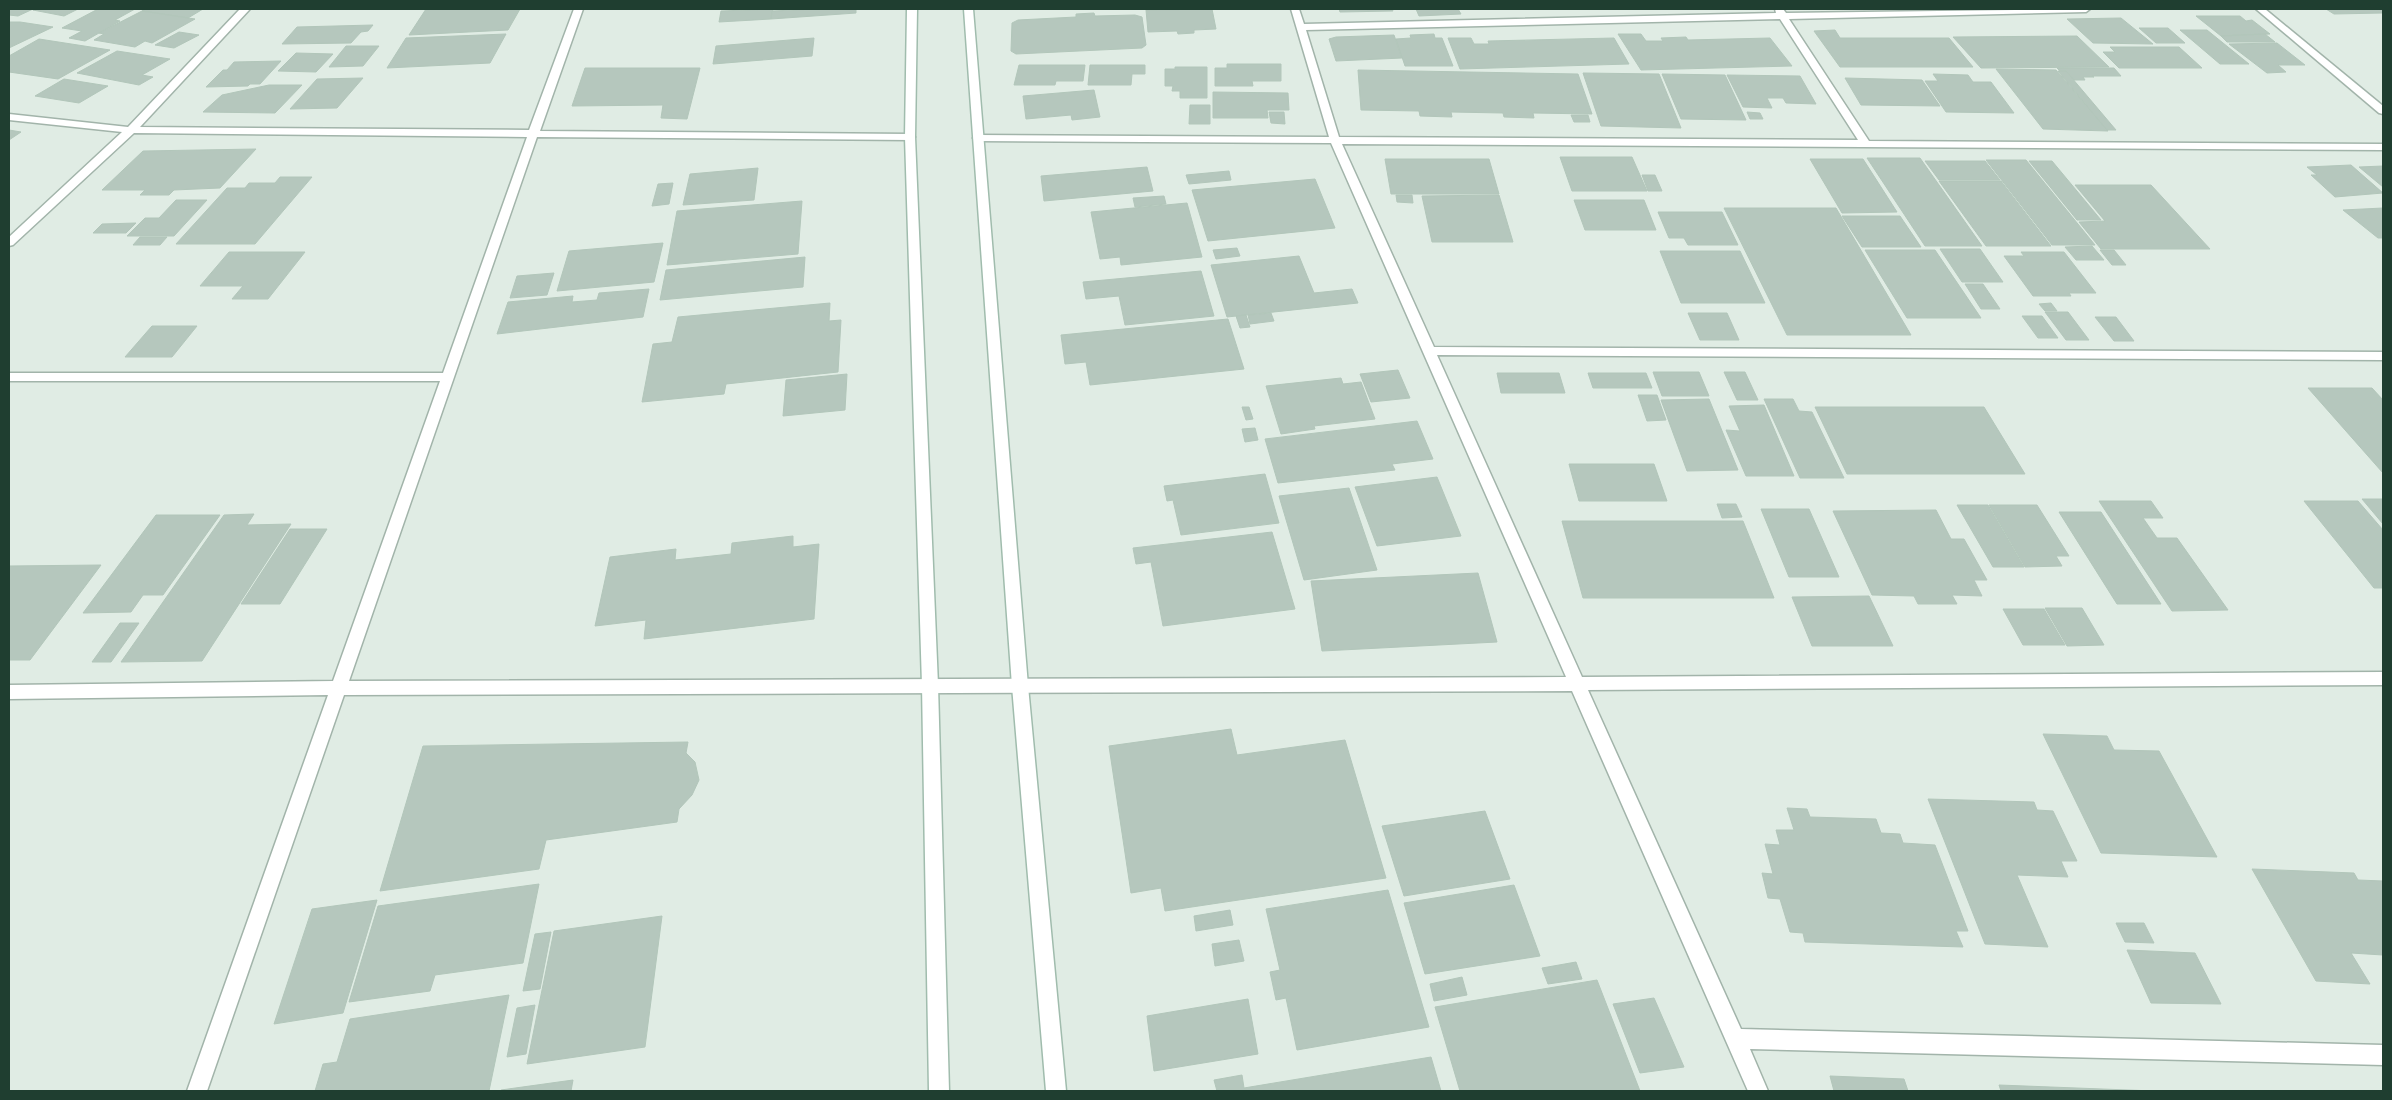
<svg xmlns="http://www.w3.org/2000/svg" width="2392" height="1100" viewBox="0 0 2392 1100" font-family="Quicksand,sans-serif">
  <rect width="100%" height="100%" fill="#e0ece4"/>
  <!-- building -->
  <g fill="#b5c7bd" stroke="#b2c6ba">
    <path d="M9 9H33L18 16 9 15Z"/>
    <path d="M36 9H78L64 16 33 10Z"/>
    <path d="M98 9H135L115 20 120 21 85 41 69 38 82 31 62 28Z"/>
    <path d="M145 9H210H203L188 18 142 11Z"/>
    <path d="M426 9H520L508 30 409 35Z"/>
    <path d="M773 9 771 19 719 22 721 11Z"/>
    <path d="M815 9H856V13L771 19 772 11Z"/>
    <path d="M1212 9 1216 29 1194 30V33L1178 34 1177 31 1148 32 1146 10Z"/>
    <path d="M1339 9H1392L1393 11 1340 12Z"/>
    <path d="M1416 9H1458L1461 14 1419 16Z"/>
    <path d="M2326 9H2383V13L2334 14Z"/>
    <path d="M142 11 195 19 152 43 145 41 135 47 94 40 104 34 99 33Z"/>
    <path d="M1094 13 1095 16 1135 15 1142 17 1146 45 1142 48 1016 54 1011 51 1012 23 1018 20 1076 17V14Z"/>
    <path d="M2196 16H2240L2246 21 2252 20 2270 34 2221 36Z"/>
    <path d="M2121 18 2153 44 2093 43 2067 19Z"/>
    <path d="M9 22H20L53 27 9 48Z"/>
    <path d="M373 25 368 31 361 32 351 43 282 44 297 27Z"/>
    <path d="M2139 28H2168L2185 43H2156Z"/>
    <path d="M1835 30 1840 38H1949L1973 67H1840L1814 31Z"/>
    <path d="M2180 30H2207L2249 64H2220Z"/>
    <path d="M179 32 199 35 174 48 155 45Z"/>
    <path d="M506 34 490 63 387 68 406 38Z"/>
    <path d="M1434 34 1435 38H1442L1453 66H1405L1396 39 1411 38 1410 35Z"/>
    <path d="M1618 34H1641L1646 41H1663L1661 38 1686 37 1688 40 1770 38 1792 66 1641 70Z"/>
    <path d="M2265 34 2275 42H2227L2221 36Z"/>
    <path d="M1394 35 1402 58 1336 61 1329 39 1336 37Z"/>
    <path d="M2077 36 2109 67 1981 68 1953 37Z"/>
    <path d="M814 38 812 56 713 64 716 46Z"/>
    <path d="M1448 38H1471L1474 44H1489L1488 41 1614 38 1629 64 1460 69Z"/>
    <path d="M39 39 110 50 58 79 9 72V56Z"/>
    <path d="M2277 43 2305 65H2278L2286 72 2267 73 2229 44Z"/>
    <path d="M346 46H379L363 66 329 67Z"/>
    <path d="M2110 47H2179L2202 68H2119L2103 52H2115Z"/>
    <path d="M117 51 170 59 142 75 153 77 139 85 77 73Z"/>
    <path d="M296 53 333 54 316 72 278 71Z"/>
    <path d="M281 61 260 84H250L248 86 206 87 223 70H227L234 62Z"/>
    <path d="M1227 64H1281V81H1252L1253 86H1215V68H1227Z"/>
    <path d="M1019 65H1085L1083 81H1056L1055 85H1014Z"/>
    <path d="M1090 65H1145V74H1132L1131 85H1088Z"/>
    <path d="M1175 67H1207V98H1180V91H1172L1173 86H1165V69H1175Z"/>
    <path d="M585 68H700L687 119 661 118 663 105 572 106Z"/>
    <path d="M2057 68H2114L2121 76H2092L2094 77H2083L2085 80H2074L2066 71H2060Z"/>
    <path d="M1996 69 2056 70 2108 131 2043 129Z"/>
    <path d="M1358 70 1578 74 1592 114 1533 113 1534 118 1504 117 1503 113 1451 112 1452 117 1420 116 1419 111 1361 110Z"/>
    <path d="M2058 71H2066L2116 130H2107Z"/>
    <path d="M1583 73 1659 74 1681 128 1601 126Z"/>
    <path d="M1662 74 1725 75 1746 120 1681 119Z"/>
    <path d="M1933 74 1968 75 1973 82H1991L2014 113 1946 112 1925 81H1938Z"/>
    <path d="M1727 75 1800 76 1816 104 1786 103 1783 98H1767L1772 108 1743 107Z"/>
    <path d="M363 78 337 108 290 109 317 79Z"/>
    <path d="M1845 78 1922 80 1940 106 1861 105Z"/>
    <path d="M64 79 108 86 79 103 35 96Z"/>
    <path d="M269 85H302L275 113 203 112 222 95Z"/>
    <path d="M1094 90 1100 117 1072 120 1071 115 1026 119 1023 96Z"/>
    <path d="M1213 92 1288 93 1289 110H1267L1268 118H1213Z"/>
    <path d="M1190 105H1210V124H1189Z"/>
    <path d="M1269 112H1284L1285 124 1271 123Z"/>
    <path d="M1747 112 1760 113 1763 119H1750Z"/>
    <path d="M1571 115H1588L1590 122H1574Z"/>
    <path d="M9 130 21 132 9 140Z"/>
    <path d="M256 149 220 188 174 190 169 195H140L145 190H102L143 151Z"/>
    <path d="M1560 157H1632L1647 191H1572Z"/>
    <path d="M1867 158H1920L1982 246H1925Z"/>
    <path d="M1385 159H1489L1499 194H1391Z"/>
    <path d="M1810 159H1863L1897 212 1842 213Z"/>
    <path d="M1986 160H2026L2095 245H2052Z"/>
    <path d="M1925 161H1985L2000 180H1939Z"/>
    <path d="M2029 161H2052L2101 220H2077Z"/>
    <path d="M2351 165 2383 193 2335 197 2311 175H2317L2307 167Z"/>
    <path d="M2383 166V187L2359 167Z"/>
    <path d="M1147 167 1153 191 1044 201 1041 176Z"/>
    <path d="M758 168 754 200 683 205 690 174Z"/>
    <path d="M1229 171 1231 180 1189 184 1186 175Z"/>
    <path d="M1642 175H1655L1662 191H1648Z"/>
    <path d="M280 177H312L255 244H176L227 188H245L249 183H275Z"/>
    <path d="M1315 179 1335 228 1208 241 1192 190Z"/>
    <path d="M1939 181H2001L2051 246H1986Z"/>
    <path d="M673 183 669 204 652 206 658 184Z"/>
    <path d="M2075 185H2151L2210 249H2101L2079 222 2105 221Z"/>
    <path d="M1396 195H1412L1413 203 1397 202Z"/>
    <path d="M1499 195 1513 242H1432L1422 196Z"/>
    <path d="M1164 196 1166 204 1135 207 1133 198Z"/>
    <path d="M176 200H207L174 236H127L145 218H159Z"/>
    <path d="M1574 200H1644L1656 230H1585Z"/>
    <path d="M802 201 798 254 667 265 677 211Z"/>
    <path d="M1187 203 1202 257 1121 265 1120 257 1100 259 1091 212Z"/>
    <path d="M1724 208H1836L1911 335H1787Z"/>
    <path d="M2383 208V238H2378L2343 210Z"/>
    <path d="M1658 212H1722L1738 245H1688L1684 238H1669Z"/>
    <path d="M1842 216H1900L1921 247H1862Z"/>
    <path d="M136 223 126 233H93L102 224Z"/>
    <path d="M140 237H167L160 245H133Z"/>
    <path d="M663 243 654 282 557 291 569 251Z"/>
    <path d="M2092 246 2104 260H2076L2065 247Z"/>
    <path d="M1237 248 1240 256 1216 259 1213 250Z"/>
    <path d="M1940 249H1980L2003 282H1962Z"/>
    <path d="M1865 250H1935L1981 318H1907Z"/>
    <path d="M2100 250H2114L2126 265H2112Z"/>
    <path d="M1660 251H1740L1765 303H1681Z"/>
    <path d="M229 252H305L268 299H232L243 286H200Z"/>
    <path d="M2021 252H2064L2096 293H2069L2071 296H2033L2004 256H2024Z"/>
    <path d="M1299 256 1314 293 1352 289 1358 303 1227 317 1211 265Z"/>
    <path d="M805 257 803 287 660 300 666 270Z"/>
    <path d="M1201 271 1214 316 1125 325 1119 296 1086 299 1083 282Z"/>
    <path d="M554 273 547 295 510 298 517 276Z"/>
    <path d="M1965 284H1983L2000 309H1981Z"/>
    <path d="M649 289 643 317 497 334 508 302 573 296 572 302 597 300 599 293Z"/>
    <path d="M830 303 829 321 841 320 838 372 726 384 724 394 642 402 653 344 672 342 678 317Z"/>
    <path d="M2051 303 2057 311H2045L2039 304Z"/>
    <path d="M2045 312H2068L2089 340H2066Z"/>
    <path d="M1271 313 1274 321 1250 324 1248 315Z"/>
    <path d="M1688 313H1727L1739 340H1700Z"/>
    <path d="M1246 315 1250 327 1240 328 1236 316Z"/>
    <path d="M2022 316H2042L2058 338H2038Z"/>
    <path d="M2095 317H2116L2134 341H2114Z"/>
    <path d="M1228 319 1244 369 1090 385 1086 362 1065 364 1061 335Z"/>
    <path d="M152 326H197L172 357H125Z"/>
    <path d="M1398 370 1410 398 1371 402 1360 374Z"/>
    <path d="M1653 372H1699L1709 396H1662Z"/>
    <path d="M1724 372H1745L1758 400H1737Z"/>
    <path d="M1497 373H1559L1565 393H1501Z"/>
    <path d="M1588 373H1646L1652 388H1593Z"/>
    <path d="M847 374 845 410 783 416 786 380Z"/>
    <path d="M1341 378 1343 384 1361 382 1375 419 1314 426 1315 429 1281 434 1266 386Z"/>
    <path d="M2308 388H2372L2383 400V473Z"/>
    <path d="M1638 395H1657L1666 420 1647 421Z"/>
    <path d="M1709 399 1738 470 1687 471 1661 400Z"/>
    <path d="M1764 399H1793L1799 411 1812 412 1844 478H1800Z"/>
    <path d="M1764 405 1794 476H1746L1726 430 1740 431 1729 406Z"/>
    <path d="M1242 407H1249L1253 419 1246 420Z"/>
    <path d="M1815 407H1984L2025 474H1847Z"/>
    <path d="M1417 421 1433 459 1392 464 1395 470 1278 483 1265 439Z"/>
    <path d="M1255 428 1258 440 1245 442 1242 429Z"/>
    <path d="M1569 464H1654L1667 501H1579Z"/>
    <path d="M1265 474 1279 523 1181 535 1173 500 1167 501 1164 486Z"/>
    <path d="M1437 477 1461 536 1377 546 1355 487Z"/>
    <path d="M1349 488 1377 570 1304 580 1279 496Z"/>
    <path d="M2362 499H2383V524Z"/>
    <path d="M2099 501H2151L2163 518H2143L2157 538H2177L2228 610 2172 611Z"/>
    <path d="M2304 501H2358L2383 530V588H2374Z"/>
    <path d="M1717 504H1736L1742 517 1722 518Z"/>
    <path d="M1957 505H1988L2024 567H1993Z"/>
    <path d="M1989 505H2037L2069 556H2056L2062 566 2025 567Z"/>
    <path d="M1761 509H1809L1839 577H1789Z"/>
    <path d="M1936 510 1951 539H1964L1987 580H1974L1982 596 1952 595 1957 604H1918L1914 596 1872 595 1833 511Z"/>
    <path d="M2059 512H2101L2161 604H2117Z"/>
    <path d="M254 514 247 525 291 524 202 661 121 662 224 515Z"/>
    <path d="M156 515H220L163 595H143L131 612 83 613Z"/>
    <path d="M1562 521H1743L1774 598H1583Z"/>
    <path d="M290 529H327L280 604H241Z"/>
    <path d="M1272 532 1295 609 1163 626 1151 562 1136 564 1133 548Z"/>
    <path d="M793 536V547L819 544 814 619 644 639 646 620 595 626 610 557 676 549 675 560 731 554 732 543Z"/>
    <path d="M101 565 30 660H9V566Z"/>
    <path d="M1478 573 1497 642 1322 651 1311 581Z"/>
    <path d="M1869 596 1893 646H1812L1792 597Z"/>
    <path d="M2045 608H2082L2104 645 2067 646Z"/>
    <path d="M2003 609H2044L2065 645H2023Z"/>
    <path d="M120 623H139L111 662H92Z"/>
    <path d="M1231 729 1237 755 1345 740 1386 878 1165 911 1161 888 1131 893 1109 746Z"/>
    <path d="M2043 734 2107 736 2114 750 2159 751 2217 857 2101 853Z"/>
    <path d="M688 742 686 753 695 762 699 780 692 795 679 809 677 822 546 840 539 869 380 891 423 746Z"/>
    <path d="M1928 799 2034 802 2037 810 2053 811 2077 861H2061L2068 877 2017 875 2048 947 1985 944Z"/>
    <path d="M1787 808 1807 809 1810 817 1876 819 1881 833 1900 834 1903 843 1935 845 1968 931H1956L1963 947 1805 942 1803 933 1790 932 1780 899 1768 898 1762 873 1773 874 1765 844 1780 845 1776 830H1794Z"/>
    <path d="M1485 811 1510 879 1404 896 1382 826Z"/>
    <path d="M2252 869 2354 873 2358 880 2383 881V955L2351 953 2370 984 2316 981Z"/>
    <path d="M539 884 523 963 435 975 430 991 349 1002 378 906Z"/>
    <path d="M1514 885 1540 956 1425 974 1404 903Z"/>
    <path d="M1388 890 1429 1027 1297 1050 1286 998 1276 1000 1270 972 1280 970 1266 909Z"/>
    <path d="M377 900 343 1013 274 1024 312 909Z"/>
    <path d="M1230 910 1233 925 1196 931 1194 916Z"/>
    <path d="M662 916 645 1047 527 1064 554 931Z"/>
    <path d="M2116 923H2144L2154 943 2125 942Z"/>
    <path d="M551 932 540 989 523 991 535 934Z"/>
    <path d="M1239 940 1244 961 1215 966 1212 944Z"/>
    <path d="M2127 950 2195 953 2221 1004 2151 1003Z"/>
    <path d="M1576 962 1582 979 1548 984 1542 968Z"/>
    <path d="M1462 977 1467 995 1434 1001 1430 984Z"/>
    <path d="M1597 980 1640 1091H1460L1435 1007Z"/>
    <path d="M509 995 489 1091H315L323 1064 337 1062 350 1019Z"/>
    <path d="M1654 998 1684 1067 1640 1073 1613 1004Z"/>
    <path d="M1248 999 1258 1054 1154 1071 1147 1016Z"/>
    <path d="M535 1005 526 1054 507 1057 517 1008Z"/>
    <path d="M1431 1057 1441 1091H1217L1214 1080 1242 1075 1244 1088Z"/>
    <path d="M1830 1076 1904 1079 1908 1091H1834Z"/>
    <path d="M573 1080 571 1091H501V1090Z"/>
    <path d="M1999 1085 2154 1091H2001Z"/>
  </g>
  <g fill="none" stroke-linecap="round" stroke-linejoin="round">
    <defs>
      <g id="street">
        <path d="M240 9H250L140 127 529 130 574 9H583L540 131 910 134 915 137 910 140 537 137 349 681 1566 677 1331 143 978 141 973 138 978 135 1329 137 1291 9H1299L1304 24 1776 13 1775 9H1783L1786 13 2090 9 2086 12 1789 19 1869 141 2383 144V150L1342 144 1434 347 2383 352V360L1437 355 1582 677 2383 672V685L1588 690 1741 1029 2383 1045V1065L1750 1049 1768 1091H1748L1572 691 344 695 207 1091H187L328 695 9 699V685L333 681 440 381H9V373H443L527 137 134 133 13 245 9 246V237L122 132 9 120V114L128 127ZM1780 19 1858 140 1339 137 1306 30Z"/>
        <path d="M2256 9H2265L2383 106V114L2379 113Z"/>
      </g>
      <g id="secondary">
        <path d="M907 9H917L915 137 938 685 949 1091H929L922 685 905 137Z"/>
        <path d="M964 9H973L1028 686 1066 1091H1046L1012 686Z"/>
      </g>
    </defs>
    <!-- street casing -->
    <use href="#street" stroke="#a2b4aa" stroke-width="3"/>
    <!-- secondary casing -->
    <use href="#secondary" stroke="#a0bcad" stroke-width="3"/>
    <!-- street -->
    <use href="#street" fill="#fff" fill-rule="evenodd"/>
    <!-- secondary -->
    <use href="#secondary" fill="#fff" fill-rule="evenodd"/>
  </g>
  <!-- border -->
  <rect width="2392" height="1100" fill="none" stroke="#1f3e30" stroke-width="20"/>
</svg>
